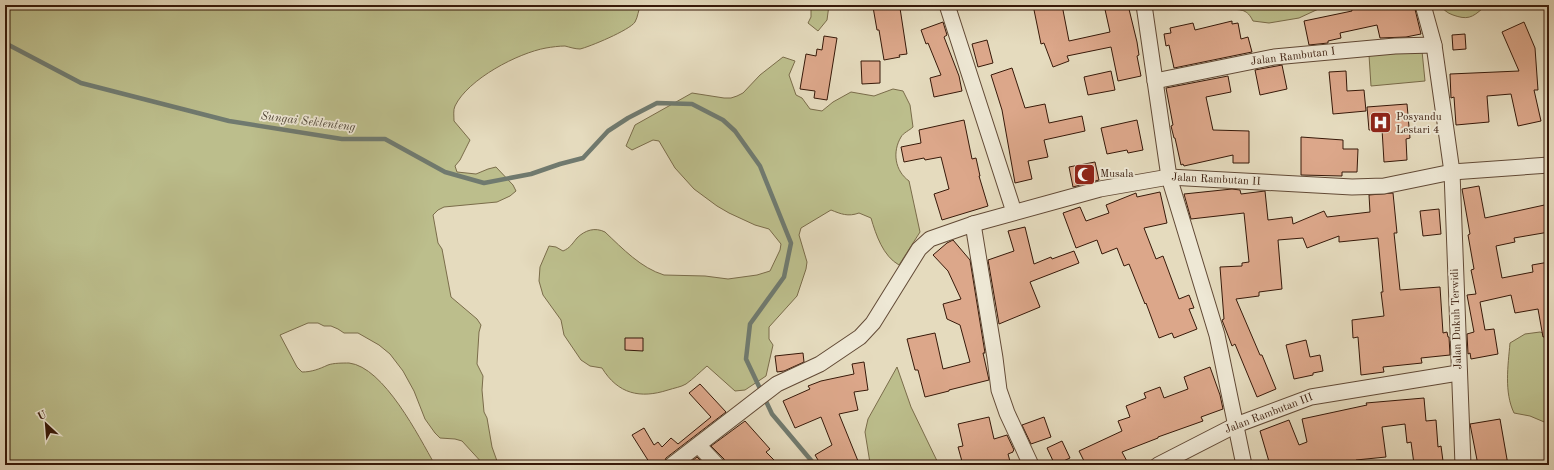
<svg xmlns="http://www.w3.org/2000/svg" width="1554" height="470" viewBox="0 0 1554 470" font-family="'Old Standard TT',serif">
  <rect width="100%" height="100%" fill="#e5dbbe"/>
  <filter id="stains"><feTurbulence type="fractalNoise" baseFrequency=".005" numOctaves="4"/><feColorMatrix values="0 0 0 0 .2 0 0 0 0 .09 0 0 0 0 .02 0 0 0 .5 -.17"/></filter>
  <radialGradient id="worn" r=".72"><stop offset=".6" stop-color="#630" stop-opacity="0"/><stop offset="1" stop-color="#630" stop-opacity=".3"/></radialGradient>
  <!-- green -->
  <g fill="#bcbe8c" stroke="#7a6c4a">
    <path d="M5 5H641C638 10 638 17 635 22 630 30 589 47 580 49 575 49 569 47 565 46 559 46 552 47 546 48 518 53 468 79 455 106 453 110 454 116 454 121L470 140 460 160 455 166 457 172 476 174 488 169 496 167 513 185 516 191 510 196 497 202 444 207 438 210 433 215 438 243 442 249 451 297 477 319 481 325 479 332 477 364 483 376 482 390 484 412 487 418 492 447 497 461 495 465H484L462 441 455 439 440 438 435 433 425 419 414 391 403 371 390 354 379 345 358 333H344L338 329 331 326H324L318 323H308L280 335 297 367 302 372C312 372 319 369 328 365 333 363 343 363 349 363 384 367 419 437 435 465H5Z"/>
    <path d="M811 5H829L827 20 818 31 808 23 811 17Z"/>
    <path d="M1227 5H1327L1299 18 1269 23 1253 21C1247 9 1242 10 1230 9Z"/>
    <path d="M1440 5H1483V8C1472 18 1467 20 1453 15 1447 13 1444 10 1440 5Z"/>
    <path d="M1422 51 1425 81 1371 86 1369 55Z"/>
    <path d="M783 57 795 61 789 75 796 95 802 98 810 109 822 111 833 102 851 92 874 96 893 89 903 91 910 105 913 127C910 130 903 133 901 137 892 152 895 171 909 181L920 232 899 265C883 256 876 235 871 218L859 213C848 217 841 214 831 210L801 228 799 235 807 262 806 269 797 296 769 327V339L773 345 766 376 745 390 735 391 707 366C700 372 693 379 686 384 681 387 674 388 668 390 640 399 618 394 602 368L590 366 581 360 564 335 561 320 543 295 539 281 540 267 549 246 556 247 563 251C570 248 572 244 577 238 585 230 595 227 605 232 623 249 641 268 664 275L705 276 728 279 757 275 770 271 780 250 781 244 769 229 755 225 729 213 717 206 694 189 675 168 659 141 653 140 632 150 626 146 635 125 692 93 724 98H731L737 96 743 93 760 75Z"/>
    <path d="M1540 332 1547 334 1549 336V424L1530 416 1514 413C1504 392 1508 366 1510 343L1525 334Z"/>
    <path d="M897 367 911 407 939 465H867L870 463 865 432 868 419Z"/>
  </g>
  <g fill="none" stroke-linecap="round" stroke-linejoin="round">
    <!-- stream -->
    <path stroke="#707a6f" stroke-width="4.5" d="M5 43 81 83 229 121 342 139H385L445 172 484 183 531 174 560 164 583 158 608 131 628 118 657 103 692 104 723 120 735 131 760 166 791 243 784 277 750 324 746 359 772 414 815 465"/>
  </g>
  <!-- building -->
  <g fill="#dca78a" stroke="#371909">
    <path d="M886 5H894L895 9 900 8 907 54 899 55 900 57 884 60 879 30H877L873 7Z"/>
    <path d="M1033 5H1062L1069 41 1110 32 1104 5H1128L1137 42 1139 55 1137 56 1141 76 1118 81 1111 47 1067 56 1069 61 1053 67 1044 43 1041 44Z"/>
    <path d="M1351 5H1368L1369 9 1389 5H1414L1421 34 1406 37 1380 38 1377 25 1340 33 1341 38 1328 41V43L1309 45 1304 21 1352 11Z"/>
    <path d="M1232 21V24L1238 23 1241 39 1248 37 1252 52 1174 68 1169 45 1166 46 1164 34 1171 33 1170 28 1193 23 1195 30Z"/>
    <path d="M943 22 947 35 944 37 959 76 962 91 934 97 930 78 941 75 928 43 926 44 921 30Z"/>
    <path d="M1524 22 1535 48 1538 90H1534L1541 121 1518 126 1511 94 1487 96 1489 122 1456 125 1454 97 1451 98 1450 74 1519 71 1502 32Z"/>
    <path d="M1465 34 1466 49 1453 50 1452 35Z"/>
    <path d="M824 36 837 38 827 100 814 98 815 91 800 89 806 54 816 56 817 49 822 50Z"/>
    <path d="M987 40 993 63 978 67 972 44Z"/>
    <path d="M861 61H880V83L862 84Z"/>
    <path d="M1282 65 1287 89 1260 95 1255 70Z"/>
    <path d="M1012 68 1025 108 1045 104 1049 123 1082 116 1085 131 1044 140 1048 157 1028 161 1032 179 1015 183 1002 110 991 75Z"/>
    <path d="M1111 71 1115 90 1088 95 1084 77Z"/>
    <path d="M1346 71 1347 91 1364 90 1366 111 1333 114 1329 72Z"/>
    <path d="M1228 76 1231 92 1206 97 1213 130 1249 131V163H1233V155L1184 166 1183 164 1181 165 1175 138H1174L1171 126 1173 125 1166 88Z"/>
    <path d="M1407 104 1410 138 1406 139 1407 160 1384 162 1382 129 1369 130 1367 107Z"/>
    <path d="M964 120 972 159 976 158 980 176H979L988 206 942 220 934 194 949 189 941 157 925 160 924 158 904 162 901 147 921 143 919 130Z"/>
    <path d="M1137 120 1143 150 1128 153 1127 150 1107 154 1101 128Z"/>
    <path d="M1301 137 1343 140V149H1358L1357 172H1342V176L1301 175Z"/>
    <path d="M1095 162 1099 180 1073 187 1069 167Z"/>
    <path d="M1479 186 1485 218 1549 204V232L1514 238 1515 242 1496 246 1502 278 1533 272 1532 265 1549 262V336L1543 337 1538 309 1515 313 1511 295 1480 302 1485 330 1494 329 1498 354 1471 359 1470 353 1468 354 1467 334 1474 332 1467 295 1476 294 1471 270 1474 269 1468 235 1470 234 1462 189Z"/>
    <path d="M1232 189 1240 190 1241 194 1265 191 1268 220 1292 217 1293 224 1324 211 1327 217 1370 212 1369 195 1393 193 1397 233H1394L1400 290 1440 287 1443 333 1447 332 1448 337H1449L1450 355 1421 358 1422 363 1383 367 1384 372 1361 375 1358 337 1353 338 1352 320 1384 316 1381 292H1383L1378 238 1339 242V236L1307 248 1303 238 1278 240 1282 289 1259 292V296L1236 299 1260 355H1262L1276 389 1257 397 1235 344 1232 346 1222 320 1224 319 1220 267 1242 266V263L1249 262 1244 213 1191 219 1184 194Z"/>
    <path d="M1160 192 1167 223 1144 228 1156 259 1163 256 1179 299 1189 295 1194 308 1189 309 1197 329 1174 338 1172 333 1159 338 1146 303 1145 304 1129 264 1124 266 1117 248 1102 254 1097 240 1076 248 1063 213 1080 207 1086 221 1109 213 1106 205 1136 193 1137 197Z"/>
    <path d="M1439 209 1441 234 1423 236 1420 211Z"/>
    <path d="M1025 227 1034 264 1051 257 1052 259 1074 251 1079 263 1030 282 1040 307 999 324 988 260 1014 251 1008 231Z"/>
    <path d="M953 240 970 260 985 353H983L989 380 949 390V391L925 397 918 370H915L907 339 935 333 943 369 970 362 960 325 947 319 943 304 961 299 948 271 933 255 947 243Z"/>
    <path d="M625 338H643V351L625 350Z"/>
    <path d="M1306 340 1310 357 1320 355 1323 371 1313 373V375L1294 379 1286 345Z"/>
    <path d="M803 353 804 362 784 371 777 372 775 356Z"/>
    <path d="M864 362 868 390 854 392 858 410 839 414 858 461 848 465H821L815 455 832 445 821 417 795 428 783 401 810 389 808 386 821 381 854 374 852 364Z"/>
    <path d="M1210 367 1220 395 1223 409 1201 417 1203 421 1158 437V438L1122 452 1129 465H1086L1079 451 1122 431 1118 421 1130 417 1126 406 1146 398 1144 393 1160 387 1164 398 1188 389 1184 377Z"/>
    <path d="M700 384 726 412 666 458 663 465H651L632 435 644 428 654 445 658 442 662 447 671 438 678 444 711 417 689 393Z"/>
    <path d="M1424 398 1426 421 1436 420 1438 447 1441 446 1443 461 1414 464 1411 442 1407 443 1405 424 1382 427 1386 457 1356 460 1357 465H1270L1260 431 1289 420 1299 445 1307 442 1302 419 1367 405 1366 403Z"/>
    <path d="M989 417 994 439 1007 435 1014 450 1013 451V452L1008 454 1011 465H963L958 447 963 446 958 424Z"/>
    <path d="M1044 417 1051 437 1031 444 1022 425Z"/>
    <path d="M1500 419 1508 465H1478L1470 424Z"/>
    <path d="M745 421 770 449 766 452 779 465H726L724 459 711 446Z"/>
    <path d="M1062 441 1070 458 1055 465 1047 448Z"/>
    <path d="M697 457 705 465H687Z"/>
  </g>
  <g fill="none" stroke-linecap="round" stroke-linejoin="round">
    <defs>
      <g id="street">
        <path d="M947 5 1014 212"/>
        <path d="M1144 5 1169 177 1217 335 1244 465"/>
        <path d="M1423 5 1434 45 1452 172 1463 465"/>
        <path d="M1155 81 1274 57 1395 46 1434 45"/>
        <path d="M973 224 995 358 999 390 1007 413 1031 465"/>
        <path d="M699 446 717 465"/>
        <path d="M672 465 777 384 820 364 860 337 873 323 919 249 930 239 973 224 1100 189 1169 177 1352 187 1384 186 1452 172 1549 165"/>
        <path d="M1158 465 1236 425 1311 397 1458 373"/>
      </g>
    </defs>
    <!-- street casing -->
    <use href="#street" stroke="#624a36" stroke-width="17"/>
    <!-- street -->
    <use href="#street" stroke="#eee8d5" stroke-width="15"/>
  </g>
  <!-- icons -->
  <defs>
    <symbol id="hospital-square" viewBox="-11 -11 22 22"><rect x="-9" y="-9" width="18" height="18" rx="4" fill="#8f2418" stroke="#eee8d5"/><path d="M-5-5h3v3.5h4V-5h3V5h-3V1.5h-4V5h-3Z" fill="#fff"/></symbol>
    <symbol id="mosque-square" viewBox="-11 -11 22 22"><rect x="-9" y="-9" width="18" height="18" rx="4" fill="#8f2418" stroke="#eee8d5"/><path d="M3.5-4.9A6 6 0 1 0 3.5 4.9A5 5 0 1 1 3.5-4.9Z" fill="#fff"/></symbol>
  </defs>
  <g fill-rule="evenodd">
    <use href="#hospital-square" x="1368" y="110" width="25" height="25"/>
    <use href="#mosque-square" x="1072" y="162" width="25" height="25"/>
  </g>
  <g text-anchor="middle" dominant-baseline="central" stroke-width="3.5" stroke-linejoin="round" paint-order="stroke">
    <!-- street labels -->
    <g font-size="11" fill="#371909" stroke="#eee8d5">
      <text transform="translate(1293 57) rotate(-7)">Jalan Rambutan I</text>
      <text transform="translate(1216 180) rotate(3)">Jalan Rambutan II</text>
      <text transform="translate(1457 319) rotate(-92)">Jalan Dukuh Terwidi</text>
      <text transform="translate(1269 414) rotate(-21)">Jalan Rambutan III</text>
    </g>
    <!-- poi labels -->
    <g font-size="11" fill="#371909" stroke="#eee8d5" text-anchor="start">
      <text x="1396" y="117">Posyandu<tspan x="1396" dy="13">Lestari 4</tspan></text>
      <text x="1100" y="174">Musala</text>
    </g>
    <!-- water labels -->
    <g font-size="12" font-style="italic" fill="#544a3c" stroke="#eee8d5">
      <text transform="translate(308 122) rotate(7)">Sungai Seklenteng</text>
    </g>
  </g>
  <!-- margin -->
  <rect width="1554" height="470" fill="none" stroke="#e5dbbe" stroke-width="20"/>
  <rect x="6" y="6" width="1542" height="458" fill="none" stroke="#371909" stroke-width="2"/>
  <rect x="10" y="10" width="1534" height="450" fill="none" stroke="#371909"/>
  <!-- north arrow -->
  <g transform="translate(46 424) rotate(334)" stroke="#eee8d5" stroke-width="3" paint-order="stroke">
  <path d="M0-3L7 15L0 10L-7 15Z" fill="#371909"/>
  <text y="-6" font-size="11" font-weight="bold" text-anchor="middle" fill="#371909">U</text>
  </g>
  <rect width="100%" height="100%" filter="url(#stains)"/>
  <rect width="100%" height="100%" fill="url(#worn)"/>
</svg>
